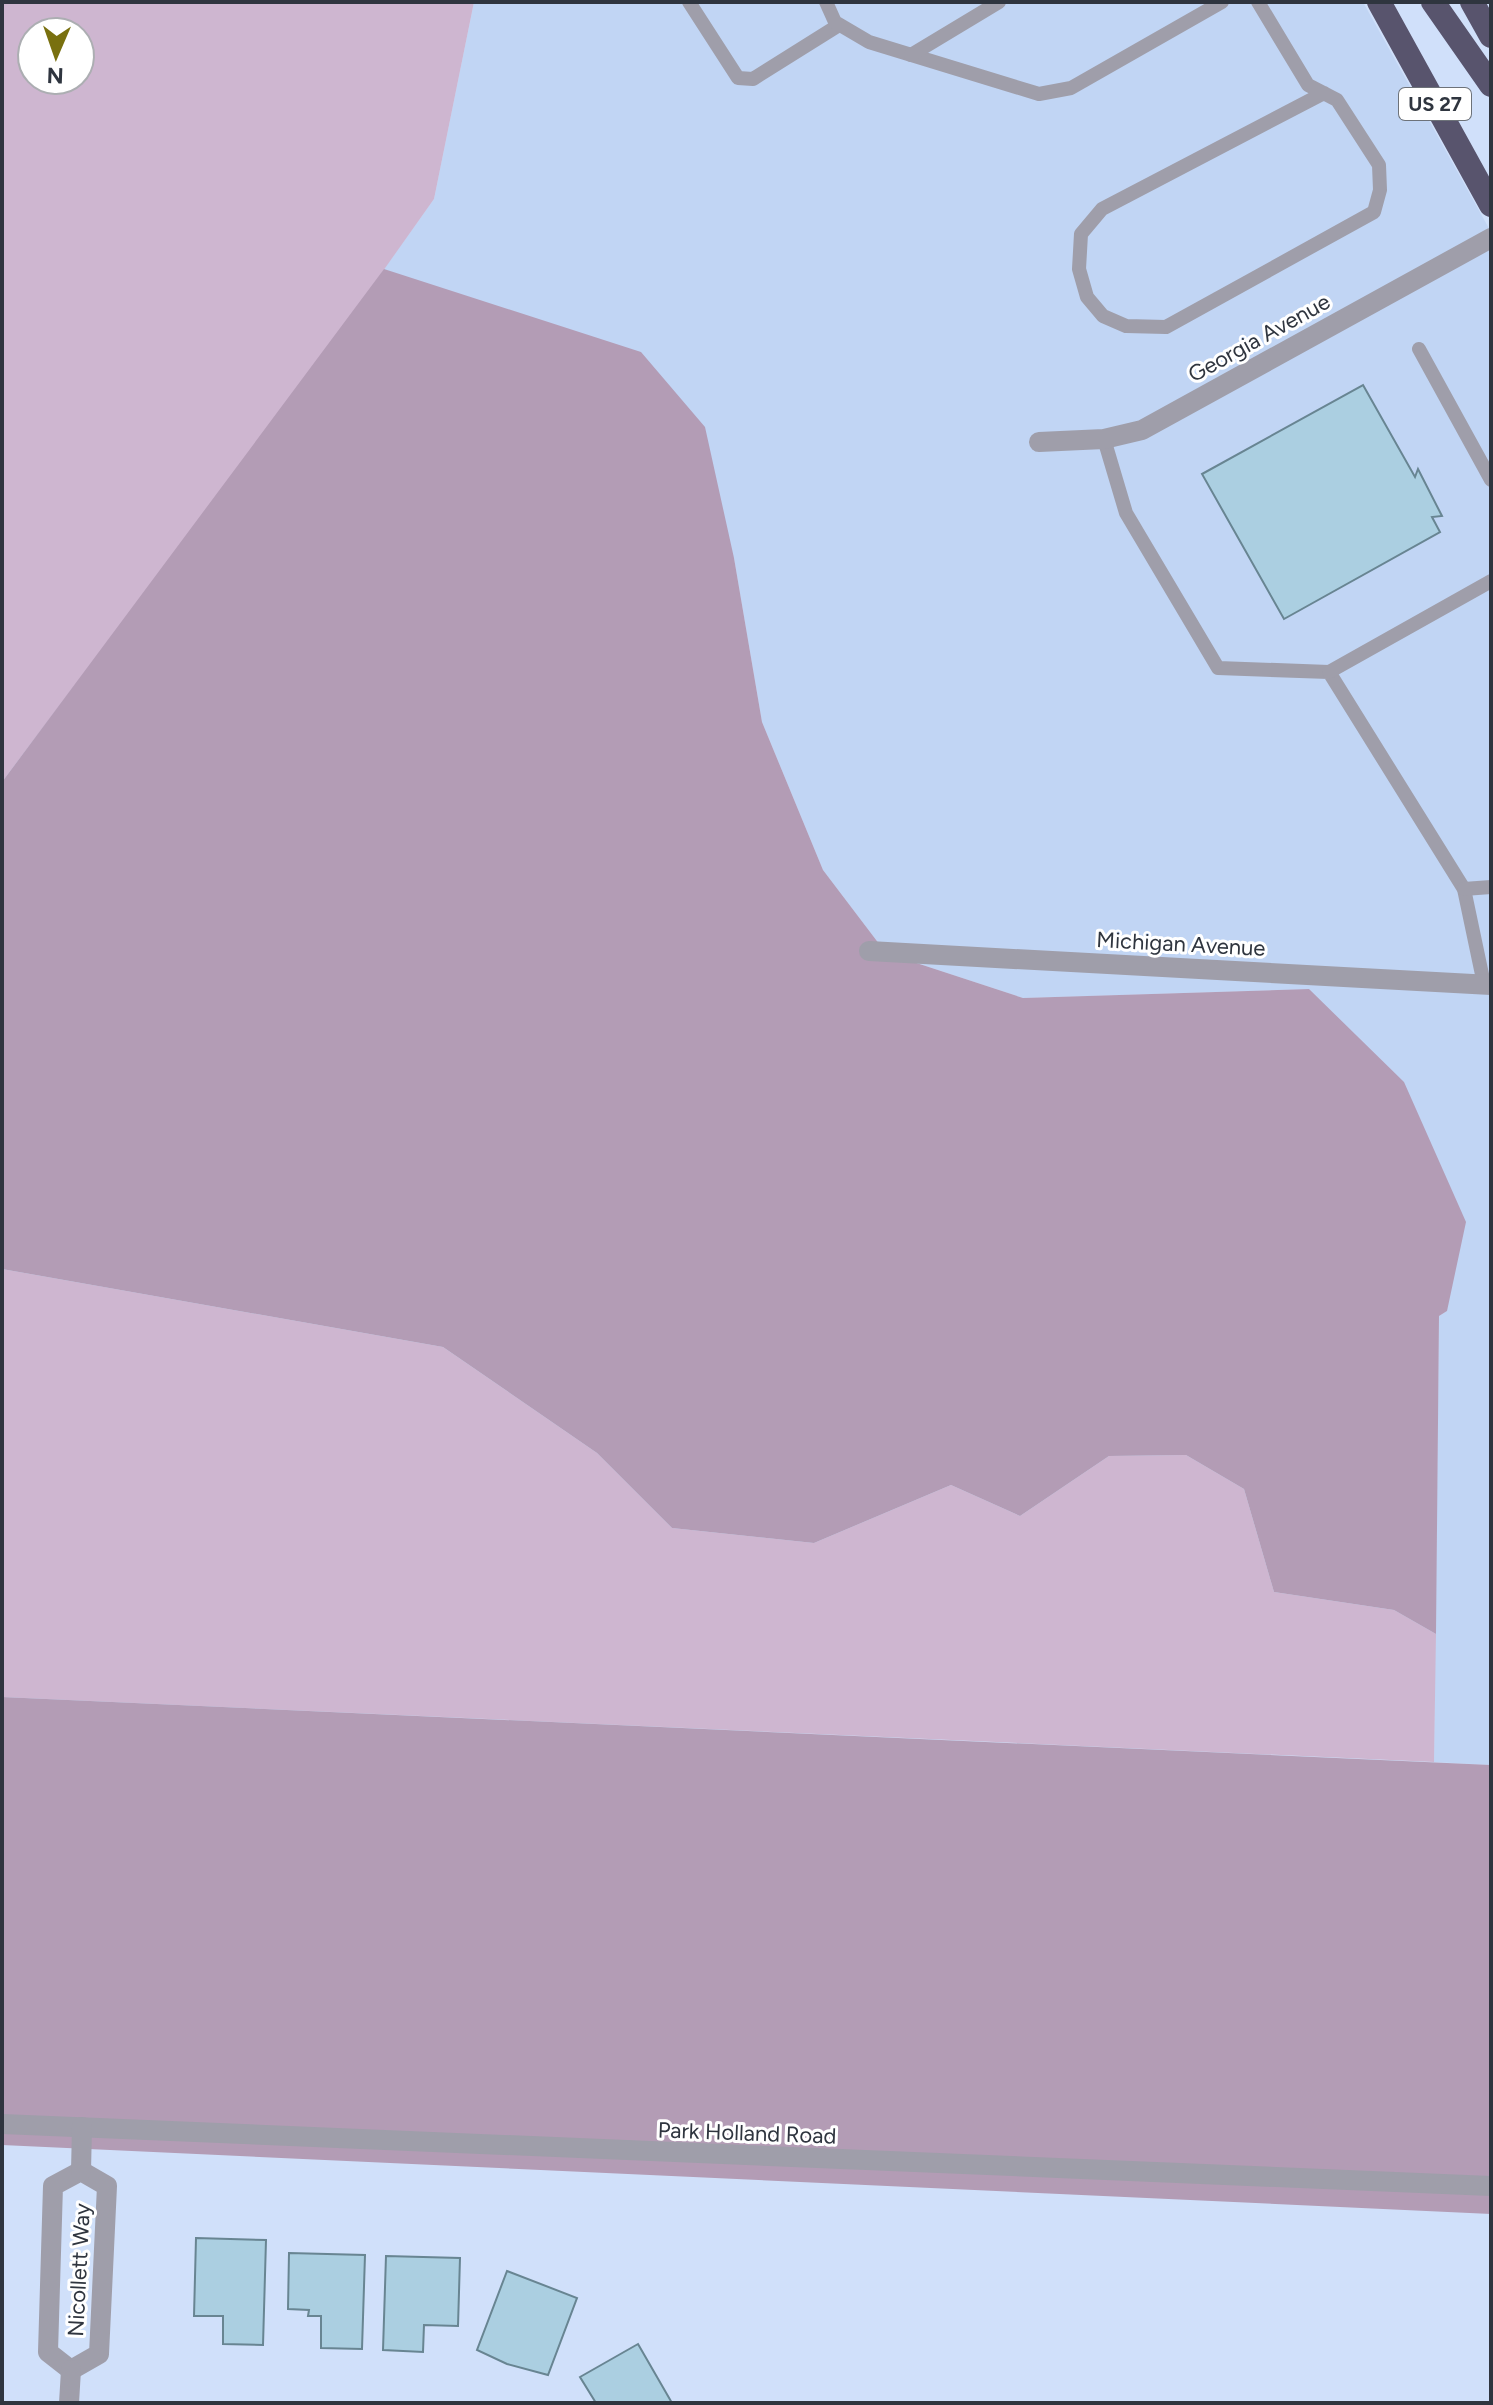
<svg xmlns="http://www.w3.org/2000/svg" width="1493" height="2405" viewBox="0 0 1493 2405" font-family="Figtree,sans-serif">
  <rect width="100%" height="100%" fill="#d0e0fa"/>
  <!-- built -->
  <path fill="#c1d5f4" d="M474 2H1363L1491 232V1765L1434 1762 1439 1316 1447 1311 1309 989 1023 998 886 953 823 870 762 722 734 558 384 269 434 199Z"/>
  <!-- green -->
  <g fill="#ceb6d0" fill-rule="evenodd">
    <path d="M2 2H474L434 199 332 343 2 782ZM32 32H80V80H32Z"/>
    <path d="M2 1269 443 1347 597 1453 672 1528 814 1543 951 1485 1020 1516 1109 1456 1186 1455 1244 1489 1274 1592 1394 1610 1436 1634 1434 1762 2 1697Z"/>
  </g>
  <!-- forest -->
  <g fill="#b39cb5">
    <path d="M384 269 641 352 705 427 734 558 762 722 823 870 886 953 1023 998 1309 989 1404 1082 1466 1222 1447 1311 1439 1316 1436 1634 1394 1610 1274 1592 1244 1489 1186 1455 1109 1456 1020 1516 951 1485 814 1543 672 1528 597 1453 443 1347 2 1269V782Z"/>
    <path d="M2 1697 1491 1765V2214L2 2145Z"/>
  </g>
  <!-- building -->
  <g fill="#abcfe1" stroke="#688592" stroke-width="2">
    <path d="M1363 385 1415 477 1418 469 1442 516 1432 517 1440 532 1284 619 1202 474Z"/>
    <path d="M196 2238 266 2240 263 2345 223 2344V2316H194Z"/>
    <path d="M289 2253 365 2255 362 2349 321 2348V2316H308L309 2310 288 2309Z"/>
    <path d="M386 2256 460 2258 458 2326 424 2325 423 2352 383 2350Z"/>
    <path d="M507 2271 577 2298 548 2375 507 2364 477 2350Z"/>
    <path d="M638 2344 672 2403H596L580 2377Z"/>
  </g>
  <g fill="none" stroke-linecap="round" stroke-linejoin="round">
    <!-- lane -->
    <g stroke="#9f9eaa" stroke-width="14">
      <path d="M689 2 738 78 753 79 839 25"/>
      <path d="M826 2 835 22 869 42 1039 94 1071 88 1222 2"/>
      <path d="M1258 2 1308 85 1337 100 1379 165 1380 190 1374 212 1166 327 1126 326 1103 316 1087 297 1079 269 1081 234 1102 209 1324 93"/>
      <path d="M911 55 999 2"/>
      <path d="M1419 349 1491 480"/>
      <path d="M1104 439 1126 513 1218 668 1329 672 1464 889 1484 984"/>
      <path d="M1329 672 1491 581"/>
      <path d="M1464 889 1491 887"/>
    </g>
    <!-- street -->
    <g stroke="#9f9eaa" stroke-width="20">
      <path d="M1039 442 1104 439 1142 430 1491 238"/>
      <path d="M869 951 1491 985"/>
      <path d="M2 2124 1491 2186"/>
      <path d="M81 2171 107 2186 99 2354 71 2370 48 2352 53 2186Z"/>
      <path d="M81 2171 82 2127"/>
      <path d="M69 2403 71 2370"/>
    </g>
    <!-- highway -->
    <g stroke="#58546d" stroke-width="24">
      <path d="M1379 2 1491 205"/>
      <path d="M1433 2 1491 85"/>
      <path d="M1472 2 1491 36"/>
    </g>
  </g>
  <g text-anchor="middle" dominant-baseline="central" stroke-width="6" stroke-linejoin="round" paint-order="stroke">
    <!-- shield labels -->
    <rect fill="#fff" stroke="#6d7279" stroke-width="2" x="1399" y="88" width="72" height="32" rx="6"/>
    <g font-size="20" font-weight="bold" fill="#2f353f">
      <text x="1435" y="104">US 27</text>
    </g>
    <!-- street labels -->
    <g font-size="22" fill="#2f353f" stroke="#fff">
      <text transform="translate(1259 338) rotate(-29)">Georgia Avenue</text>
      <text transform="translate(1181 944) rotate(3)">Michigan Avenue</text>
      <text transform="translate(747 2133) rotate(2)">Park Holland Road</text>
      <text transform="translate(79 2270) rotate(-87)">Nicollett Way</text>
    </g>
  </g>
  <!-- border -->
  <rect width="1493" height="2405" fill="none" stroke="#2f353f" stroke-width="8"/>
  <!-- north arrow -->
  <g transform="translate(56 56) rotate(182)"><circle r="38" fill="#ffffff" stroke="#acaeb2" stroke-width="2"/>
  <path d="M0-6L14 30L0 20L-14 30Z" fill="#79700f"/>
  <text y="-12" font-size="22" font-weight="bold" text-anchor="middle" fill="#2f353f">N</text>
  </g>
</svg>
